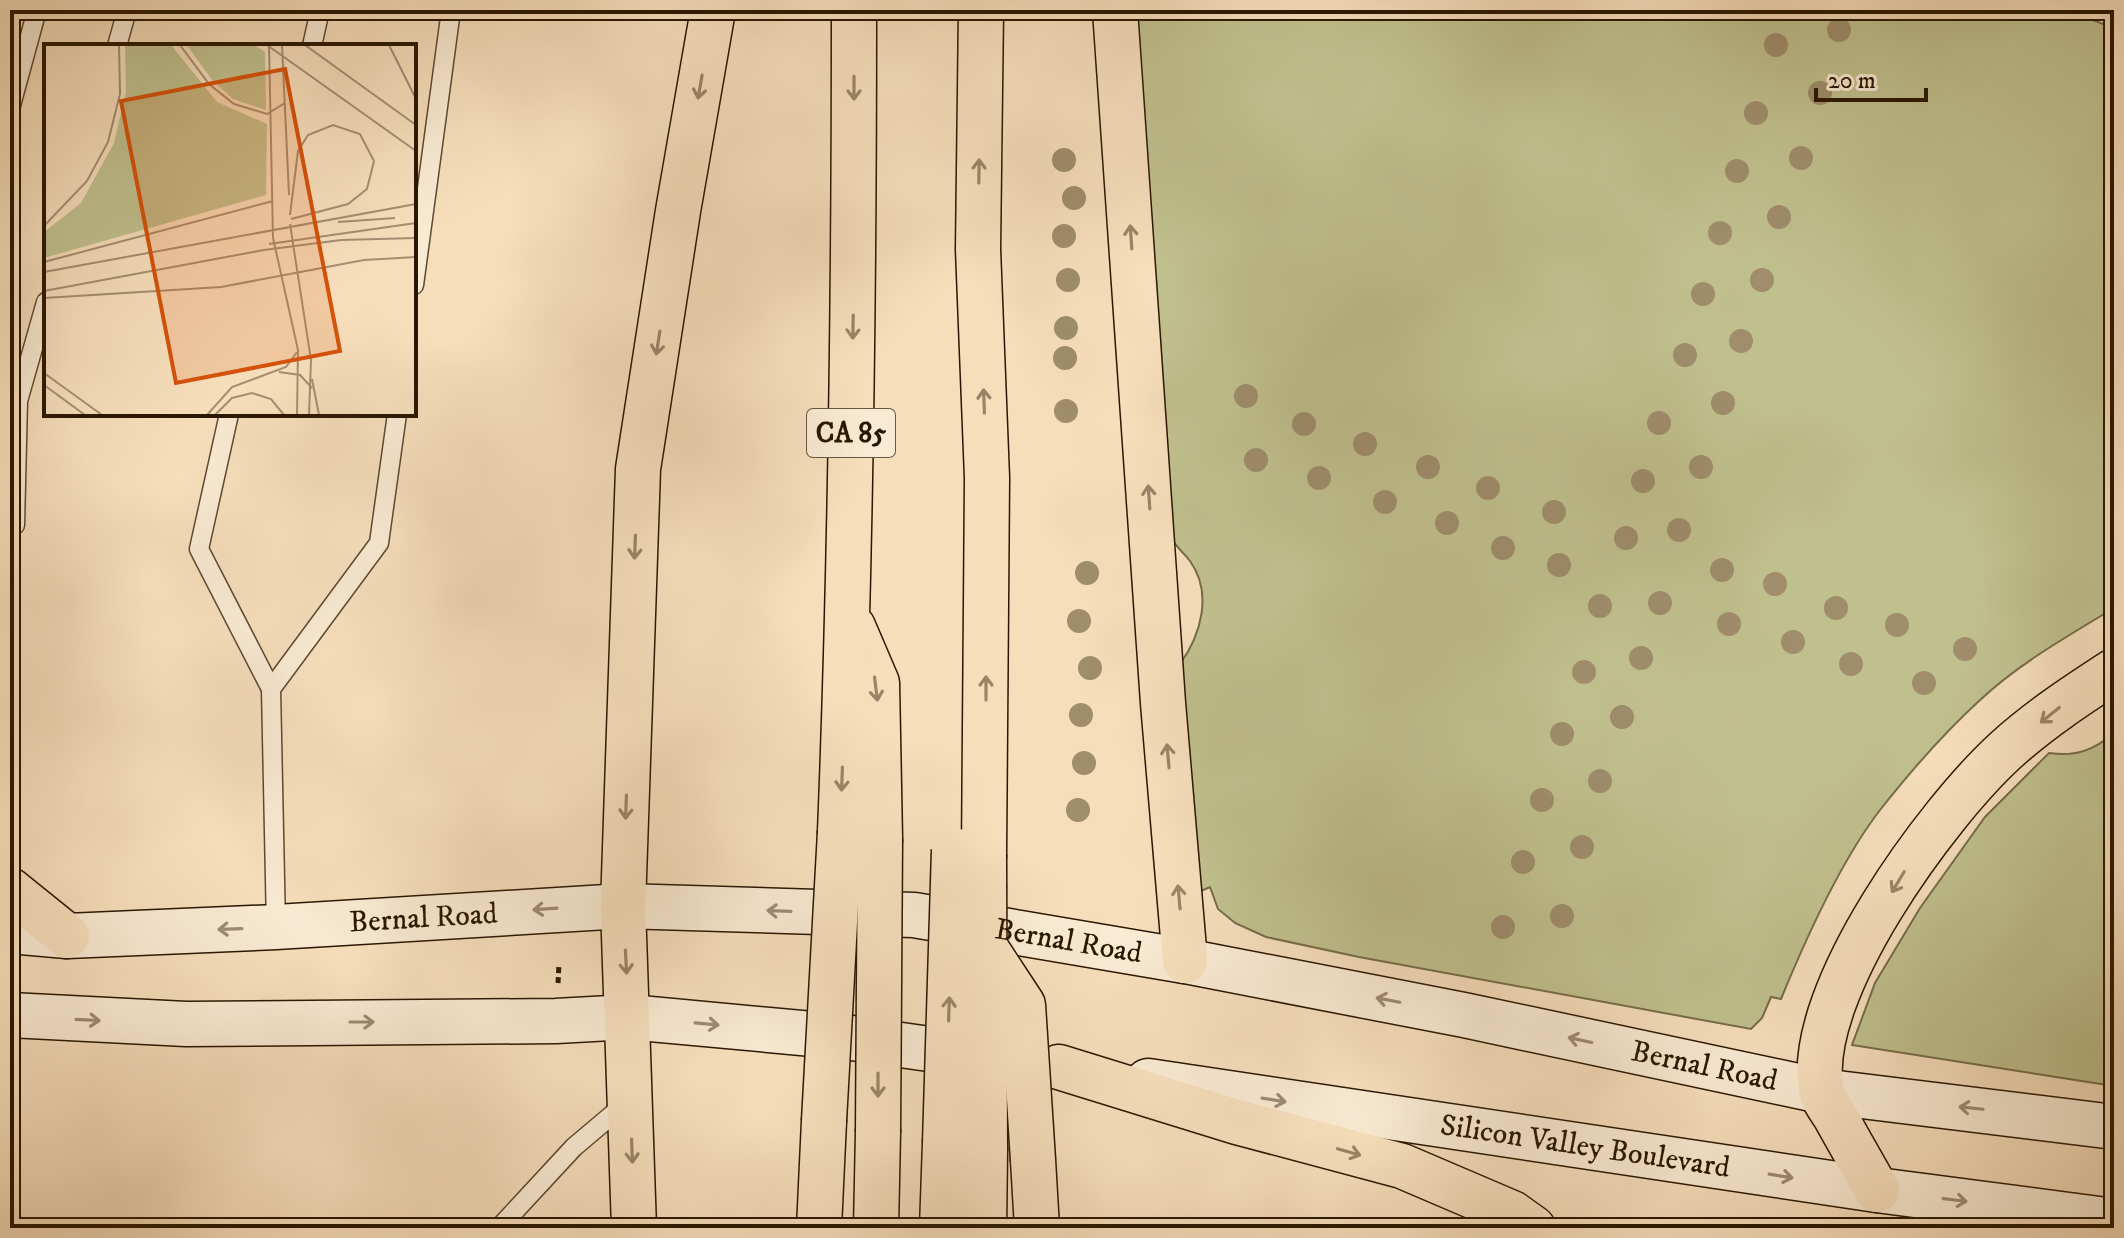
<svg xmlns="http://www.w3.org/2000/svg" width="2124" height="1238" viewBox="0 0 2124 1238" font-family="'IM FELL DW Pica',serif">
  <rect width="100%" height="100%" fill="#f6debb"/>
  <filter id="stains"><feTurbulence type="fractalNoise" baseFrequency=".0025" numOctaves="4"/><feColorMatrix values="0 0 0 0 .2 0 0 0 0 .09 0 0 0 0 .02 0 0 0 .5 -.17"/></filter>
  <radialGradient id="worn" r=".72"><stop offset=".6" stop-color="#630" stop-opacity="0"/><stop offset="1" stop-color="#630" stop-opacity=".3"/></radialGradient>
  <!-- green -->
  <g fill="#c0c08e" stroke="#756c48" stroke-width="2">
    <path d="M1131 10H2066L2114 28V608C2068 636 2018 664 1979 701 1943 734 1910 772 1880 810 1840 862 1806 938 1781 999L1771 997 1762 1018 1751 1029 1359 957 1266 937 1235 923 1218 909 1210 887 1201 891 1180 664C1201 635 1213 593 1190 561 1183 552 1175 546 1170 536Z"/>
    <path d="M2114 733V1086L1852 1045 1875 983 1920 908 1985 817 2049 753C2076 757 2094 750 2114 733Z"/>
  </g>
  <g fill="none" stroke-linecap="round" stroke-linejoin="round">
    <defs>
      <g id="lane">
        <path d="M117 46 127 10"/>
        <path d="M312 46 320 10"/>
        <path d="M10 109 37 10"/>
        <path d="M414 285 451 10"/>
        <path d="M229 414 199 549 271 689"/>
        <path d="M15 525 18 401 46 302"/>
        <path d="M276 927 271 689 379 543 397 414"/>
        <path d="M499 1228 574 1147 625 1104"/>
      </g>
      <g id="secondary">
        <path id="s1" d="M10 931 67 936 276 927 623 906 914 915 1185 961 1464 1015 1821 1091 2114 1127"/>
        <path d="M10 1015 186 1024 556 1021 629 1017 845 1037 985 1057"/>
        <path id="s2" d="M1148 1081 1877 1190 2114 1221"/>
      </g>
      <path id="primary" d="M10 890 67 936"/>
      <g id="highway">
        <path d="M981 10 978 249 987 478 984 855"/>
        <path d="M1115 10 1163 703 1185 961"/>
        <path d="M853 627 877 683 880 839"/>
        <path d="M840 832C851 558 854 284 854 10"/>
        <path d="M1059 1067 1237 1122 1402 1166 1512 1213 1533 1228"/>
        <path d="M1033 1160 1037 1228"/>
        <path d="M1877 1190C1863 1166 1849 1141 1835 1116 1830 1108 1822 1098 1821 1089 1805 992 1937 813 2006 750 2039 720 2077 695 2114 671"/>
        <path d="M634 1228 623 906 638 469 678 211 713 10"/>
        <path d="M819 1228 824 1121"/>
        <path d="M876 1228 878 1132"/>
        <path d="M942 1228 945 1143"/>
        <path d="M984 1228 985 1151"/>
      </g>
    </defs>
    <!-- lane casing -->
    <use href="#lane" stroke="#5d4930" stroke-width="21"/>
    <!-- secondary casing -->
    <use href="#secondary" stroke="#2a1701" stroke-width="47"/>
    <!-- primary casing -->
    <use href="#primary" stroke="#2a1701" stroke-width="47"/>
    <!-- highway casing -->
    <use href="#highway" stroke="#2a1701" stroke-width="47"/>
    <!-- path -->
    <path stroke="#2a1701" stroke-width="5" stroke-dasharray="6 4" stroke-linecap="butt" d="M558 983 559 964"/>
    <!-- lane -->
    <use href="#lane" stroke="#f9ead3" stroke-width="18"/>
    <!-- secondary -->
    <use href="#secondary" stroke="#f9ead3" stroke-width="44"/>
    <!-- primary -->
    <use href="#primary" stroke="#f6debb" stroke-width="44"/>
    <!-- highway -->
    <use href="#highway" stroke="#f6debb" stroke-width="44"/>
    <defs>
      <g id="highway-bridge">
        <path d="M984 855 985 1151"/>
        <path d="M985 947 1023 1005 1033 1160"/>
        <path d="M824 1121 840 832"/>
        <path d="M878 1132 880 839"/>
        <path d="M945 1143 954 850"/>
      </g>
    </defs>
    <!-- highway-bridge casing -->
    <use href="#highway-bridge" stroke="#2a1701" stroke-width="47" stroke-linecap="butt"/>
    <!-- highway-bridge -->
    <use href="#highway-bridge" stroke="#f6debb" stroke-width="44"/>
  </g>
  <!-- trees -->
  <g fill="#9f8d6c">
    <circle cx="1839" cy="30" r="12"/>
    <circle cx="1776" cy="45" r="12"/>
    <circle cx="1820" cy="93" r="12"/>
    <circle cx="1756" cy="113" r="12"/>
    <circle cx="1801" cy="158" r="12"/>
    <circle cx="1064" cy="160" r="12"/>
    <circle cx="1737" cy="171" r="12"/>
    <circle cx="1074" cy="198" r="12"/>
    <circle cx="1779" cy="217" r="12"/>
    <circle cx="1720" cy="233" r="12"/>
    <circle cx="1064" cy="236" r="12"/>
    <circle cx="1068" cy="280" r="12"/>
    <circle cx="1762" cy="280" r="12"/>
    <circle cx="1703" cy="294" r="12"/>
    <circle cx="1066" cy="328" r="12"/>
    <circle cx="1741" cy="341" r="12"/>
    <circle cx="1685" cy="355" r="12"/>
    <circle cx="1065" cy="358" r="12"/>
    <circle cx="1246" cy="396" r="12"/>
    <circle cx="1723" cy="403" r="12"/>
    <circle cx="1066" cy="411" r="12"/>
    <circle cx="1659" cy="423" r="12"/>
    <circle cx="1304" cy="424" r="12"/>
    <circle cx="1365" cy="444" r="12"/>
    <circle cx="1256" cy="460" r="12"/>
    <circle cx="1428" cy="467" r="12"/>
    <circle cx="1701" cy="467" r="12"/>
    <circle cx="1319" cy="478" r="12"/>
    <circle cx="1643" cy="481" r="12"/>
    <circle cx="1488" cy="488" r="12"/>
    <circle cx="1385" cy="502" r="12"/>
    <circle cx="1554" cy="512" r="12"/>
    <circle cx="1447" cy="523" r="12"/>
    <circle cx="1679" cy="530" r="12"/>
    <circle cx="1626" cy="538" r="12"/>
    <circle cx="1503" cy="548" r="12"/>
    <circle cx="1559" cy="565" r="12"/>
    <circle cx="1722" cy="570" r="12"/>
    <circle cx="1087" cy="573" r="12"/>
    <circle cx="1775" cy="584" r="12"/>
    <circle cx="1660" cy="603" r="12"/>
    <circle cx="1600" cy="606" r="12"/>
    <circle cx="1836" cy="608" r="12"/>
    <circle cx="1079" cy="621" r="12"/>
    <circle cx="1729" cy="624" r="12"/>
    <circle cx="1897" cy="625" r="12"/>
    <circle cx="1793" cy="642" r="12"/>
    <circle cx="1965" cy="649" r="12"/>
    <circle cx="1641" cy="658" r="12"/>
    <circle cx="1851" cy="664" r="12"/>
    <circle cx="1090" cy="668" r="12"/>
    <circle cx="1584" cy="672" r="12"/>
    <circle cx="1924" cy="683" r="12"/>
    <circle cx="1081" cy="715" r="12"/>
    <circle cx="1622" cy="717" r="12"/>
    <circle cx="1562" cy="734" r="12"/>
    <circle cx="1084" cy="763" r="12"/>
    <circle cx="1600" cy="781" r="12"/>
    <circle cx="1542" cy="800" r="12"/>
    <circle cx="1078" cy="810" r="12"/>
    <circle cx="1582" cy="847" r="12"/>
    <circle cx="1523" cy="862" r="12"/>
    <circle cx="1562" cy="916" r="12"/>
    <circle cx="1503" cy="927" r="12"/>
  </g>
  <!-- one-way arrows -->
  <defs><path id="oneway-shaft" d="M-6 0H5M1.5-3L5.5 0L1.5 3" fill="none" stroke-width="1.6" stroke-linecap="round" stroke-linejoin="round" transform="scale(2)"/></defs>
  <g stroke="#9a8467">
    <use href="#oneway-shaft" transform="translate(700 87) rotate(100)"/>
    <use href="#oneway-shaft" transform="translate(854 88) rotate(90)"/>
    <use href="#oneway-shaft" transform="translate(979 171) rotate(-89)"/>
    <use href="#oneway-shaft" transform="translate(1131 237) rotate(-94)"/>
    <use href="#oneway-shaft" transform="translate(853 327) rotate(91)"/>
    <use href="#oneway-shaft" transform="translate(658 343) rotate(99)"/>
    <use href="#oneway-shaft" transform="translate(984 401) rotate(-92)"/>
    <use href="#oneway-shaft" transform="translate(1149 497) rotate(-94)"/>
    <use href="#oneway-shaft" transform="translate(635 547) rotate(92)"/>
    <use href="#oneway-shaft" transform="translate(986 688) rotate(-90)"/>
    <use href="#oneway-shaft" transform="translate(876 689) rotate(83)"/>
    <use href="#oneway-shaft" transform="translate(2050 715) rotate(141)"/>
    <use href="#oneway-shaft" transform="translate(1168 756) rotate(-95)"/>
    <use href="#oneway-shaft" transform="translate(842 779) rotate(92)"/>
    <use href="#oneway-shaft" transform="translate(626 807) rotate(92)"/>
    <use href="#oneway-shaft" transform="translate(1898 882) rotate(121)"/>
    <use href="#oneway-shaft" transform="translate(1179 897) rotate(-95)"/>
    <use href="#oneway-shaft" transform="translate(626 962) rotate(87)"/>
    <use href="#oneway-shaft" transform="translate(949 1009) rotate(-88)"/>
    <use href="#oneway-shaft" transform="translate(878 1085) rotate(90)"/>
    <use href="#oneway-shaft" transform="translate(632 1151) rotate(88)"/>
    <use href="#oneway-shaft" transform="translate(1349 1152) rotate(16)"/>
  </g>
  <g stroke="#9c8b74">
    <use href="#oneway-shaft" transform="translate(545 909) rotate(176)"/>
    <use href="#oneway-shaft" transform="translate(779 911) rotate(-178)"/>
    <use href="#oneway-shaft" transform="translate(230 929) rotate(178)"/>
    <use href="#oneway-shaft" transform="translate(1388 1000) rotate(-169)"/>
    <use href="#oneway-shaft" transform="translate(88 1020) rotate(3)"/>
    <use href="#oneway-shaft" transform="translate(362 1022)"/>
    <use href="#oneway-shaft" transform="translate(707 1024) rotate(5)"/>
    <use href="#oneway-shaft" transform="translate(1580 1040) rotate(-168)"/>
    <use href="#oneway-shaft" transform="translate(1274 1100) rotate(9)"/>
    <use href="#oneway-shaft" transform="translate(1971 1108) rotate(-174)"/>
    <use href="#oneway-shaft" transform="translate(1781 1176) rotate(9)"/>
    <use href="#oneway-shaft" transform="translate(1955 1200) rotate(7)"/>
  </g>
  <g text-anchor="middle" dominant-baseline="central" stroke-width="6" stroke-linejoin="round" paint-order="stroke">
    <!-- shield labels -->
    <rect fill="#f9ead3" stroke="#685640" stroke-width="2" x="807" y="409" width="88" height="48" rx="6"/>
    <g font-size="28" font-weight="bold" fill="#2a1701">
      <text x="851" y="433">CA 85</text>
    </g>
    <!-- street labels -->
    <g font-size="30" fill="#2a1701" stroke="#f9ead3">
      <text stroke="none"><textPath href="#s1" startOffset="414">Bernal Road</textPath></text>
      <text stroke="none"><textPath href="#s1" startOffset="1062">Bernal Road</textPath></text>
      <text stroke="none"><textPath href="#s1" startOffset="1710">Bernal Road</textPath></text>
      <text stroke="none"><textPath href="#s2" startOffset="442">Silicon Valley Boulevard</textPath></text>
    </g>
  </g>
  <!-- overview -->
  <g transform="translate(44 44)">
    <rect width="372" height="372" fill="#f6debb"/>
    <path d="M81 1H127L173 58 223 80 222 151 0 214V188L37 159 70 99 82 48ZM143 1H210L221 8 222 66 189 55 168 36Z" fill="#c0c08e"/>
    <path fill="none" stroke="#a48e71" stroke-width="2" d="M136 1 165 40 190 60 223 70 241 59M223 1 372 107M225 1 229 194 254 306 253 371M238 1 245 151M261 1 372 81M345 1 372 55M246 171 254 107 264 91 289 81 316 90 330 117 323 145 304 160 247 175M294 178 351 174M246 180 267 316 265 371M0 182 43 137 64 98 76 50 75 1M225 200 372 179M0 218 229 157M0 228 372 160M0 247 220 206 297 196 372 194M0 254 177 243 320 216 372 213M235 328 256 331 268 344M0 329 58 371M268 335 275 371M0 341 41 371M163 371 188 343 242 323 253 308M171 371 188 354 208 349 227 355 240 371"/>
    <path fill="#d5520b" fill-opacity="0.15" stroke="#d5520b" stroke-width="4" d="M241 25 296 307 132 339 77 57Z"/>
    <rect width="372" height="372" fill="none" stroke="#2a1701" stroke-width="4"/>
  </g>
  <!-- margin -->
  <rect width="2124" height="1238" fill="none" stroke="#f6debb" stroke-width="40"/>
  <rect x="12" y="12" width="2100" height="1214" fill="none" stroke="#2a1701" stroke-width="4"/>
  <rect x="20" y="20" width="2084" height="1198" fill="none" stroke="#2a1701" stroke-width="2"/>
  <!-- scale -->
  <path d="M1816 88v12h110v-12" fill="none" stroke="#2a1701" stroke-width="4"/>
  <text x="1828" y="88" font-size="24" fill="#2a1701" stroke="#f9ead3" stroke-width="6" paint-order="stroke">20 m</text>
  <rect width="100%" height="100%" filter="url(#stains)"/>
  <rect width="100%" height="100%" fill="url(#worn)"/>
</svg>
